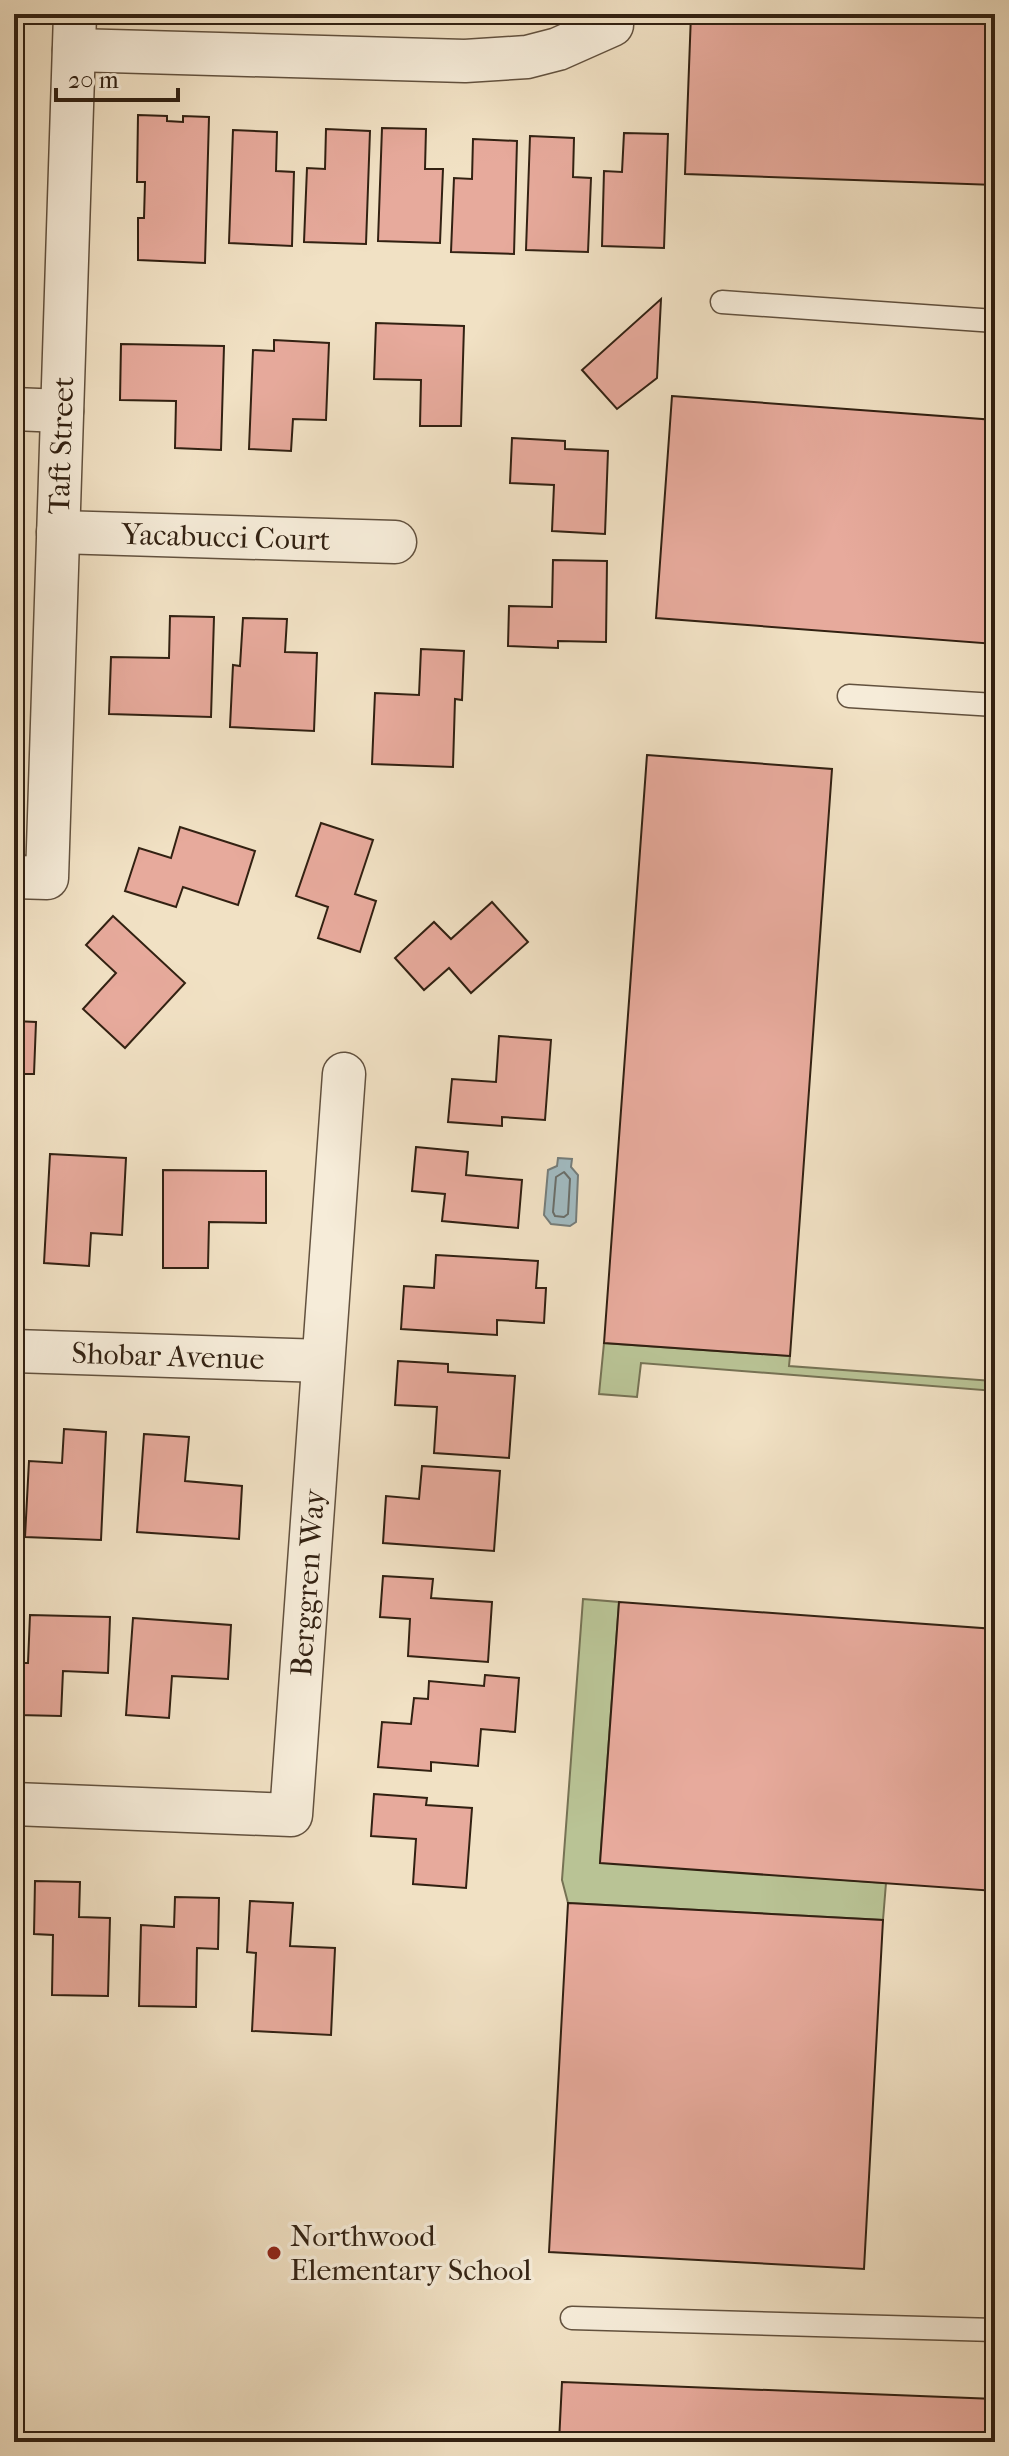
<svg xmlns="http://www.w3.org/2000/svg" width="1009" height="2456" viewBox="0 0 1009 2456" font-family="'IM FELL French Canon',serif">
  <rect width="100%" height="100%" fill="#f1e1c4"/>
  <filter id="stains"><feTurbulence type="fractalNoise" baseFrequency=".0025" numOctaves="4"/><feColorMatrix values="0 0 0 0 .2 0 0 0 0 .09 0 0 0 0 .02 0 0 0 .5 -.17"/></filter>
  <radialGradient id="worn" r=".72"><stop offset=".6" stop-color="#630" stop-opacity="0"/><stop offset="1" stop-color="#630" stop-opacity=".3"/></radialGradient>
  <!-- green -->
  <g fill="#b9c395" stroke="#767254" stroke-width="2">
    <path d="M604 1343 790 1356 789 1366 993 1381 995 1372V1391L641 1363 637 1397 599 1394Z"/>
    <path d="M583 1599 619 1602 600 1862 886 1883 883 1920 568 1903 562 1880Z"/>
  </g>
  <!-- water -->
  <path fill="#a1bac0" stroke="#757d7a" stroke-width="2" d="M558 1158 572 1159 571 1167 578 1175 576 1222 570 1226 551 1224 544 1215 548 1170 557 1166Z"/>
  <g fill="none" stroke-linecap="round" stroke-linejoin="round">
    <!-- shore -->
    <path stroke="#6a6e69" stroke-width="2" d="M564 1172 570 1179 568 1214 564 1217 555 1216 553 1212 556 1177Z"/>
  </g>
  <!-- building -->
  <g fill="#e7aa9c" stroke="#322112" stroke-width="2">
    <path d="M691 14H995V185L685 174Z"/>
    <path d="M138 115 167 116V121L183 122V116L209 117 205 263 138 260V218H144L145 182H137Z"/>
    <path d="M382 128 426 129 425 169H443L440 243 378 241Z"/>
    <path d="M326 129 370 131 366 244 304 242 307 168 325 169Z"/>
    <path d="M233 130 277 132 276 171 294 172 292 246 229 243Z"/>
    <path d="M624 133 668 134 664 248 602 246 604 171 622 172Z"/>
    <path d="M530 136 574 138 573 177 591 178 588 252 526 250Z"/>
    <path d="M473 139 517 141 514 254 451 252 454 178 472 179Z"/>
    <path d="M661 299 657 378 617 409 582 370Z"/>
    <path d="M376 323 464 326 461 426H420L421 380 374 379Z"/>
    <path d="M274 340 329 343 326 420 293 419 291 451 249 449 253 350 274 351Z"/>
    <path d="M121 344 224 346 221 450 175 448 176 401 120 400Z"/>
    <path d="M672 396 995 420V644L656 618Z"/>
    <path d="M512 438 565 441V449L608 451 605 534 552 531 554 485 510 483Z"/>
    <path d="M553 560 607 561 606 642 558 641V648L508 646 509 606 552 607Z"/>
    <path d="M170 616 214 617 211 717 109 714 111 657 169 658Z"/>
    <path d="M243 618 287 619 285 652 317 653 314 731 230 727 233 665 240 666Z"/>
    <path d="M421 649 464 651 462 700 455 699 453 767 372 764 375 693 419 695Z"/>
    <path d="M647 755 832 769 790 1356 604 1343Z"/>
    <path d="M321 823 373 840 355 894 376 901 360 952 318 938 328 907 296 896Z"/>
    <path d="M180 827 255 851 238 905 183 887 176 907 125 891 139 848 171 858Z"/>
    <path d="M492 902 528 942 471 993 449 968 424 990 395 958 434 922 451 939Z"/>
    <path d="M113 916 185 983 125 1048 83 1009 116 973 86 945Z"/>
    <path d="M14 1021 36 1022 34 1074H14Z"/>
    <path d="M499 1036 551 1040 545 1120 502 1117V1126L448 1122 452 1079 496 1082Z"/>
    <path d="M416 1147 468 1152 466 1175 522 1180 518 1228 442 1221 445 1194 412 1191Z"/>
    <path d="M50 1154 126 1158 122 1235 91 1233 89 1266 44 1263Z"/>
    <path d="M163 1170 266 1171V1223L209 1222 208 1268H163Z"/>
    <path d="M436 1255 538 1261 536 1288H546L544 1323 497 1320V1335L401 1329 404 1286 434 1288Z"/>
    <path d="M398 1361 448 1364V1372L515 1376 509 1458 434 1453 437 1407 395 1405Z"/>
    <path d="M64 1429 106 1432 101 1540 25 1537 29 1461 62 1463Z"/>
    <path d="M144 1434 189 1437 185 1481 242 1486 239 1539 137 1532Z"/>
    <path d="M422 1466 500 1471 494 1551 383 1543 386 1496 419 1499Z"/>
    <path d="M383 1576 433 1579 431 1598 492 1602 488 1662 408 1656 410 1619 380 1617Z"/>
    <path d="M619 1602 995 1629V1891L600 1863Z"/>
    <path d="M30 1615 110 1617 108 1673 63 1671 61 1716 18 1715 20 1663H28Z"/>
    <path d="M133 1618 231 1625 228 1679 172 1676 169 1718 126 1715Z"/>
    <path d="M485 1675 519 1678 515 1732 481 1729 478 1766 431 1762V1771L378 1767 382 1722 411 1724 414 1698 428 1699 429 1681 484 1686Z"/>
    <path d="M374 1794 427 1798 426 1805 472 1808 466 1888 413 1884 416 1839 371 1836Z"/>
    <path d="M35 1881 80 1882 79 1917 110 1918 108 1996 52 1995 53 1935 34 1934Z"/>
    <path d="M175 1897 219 1898 218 1949 197 1948 196 2007 139 2006 141 1925 174 1927Z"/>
    <path d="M250 1901 293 1903 290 1946 335 1948 331 2035 252 2031 256 1953 247 1952Z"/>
    <path d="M568 1903 883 1920 864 2269 549 2252Z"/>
    <path d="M562 2382 995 2399V2442H559Z"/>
  </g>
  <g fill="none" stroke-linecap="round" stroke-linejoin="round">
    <defs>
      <g id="service">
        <path d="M722 302 995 321"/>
        <path d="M849 696 995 705"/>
        <path d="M572 2318 995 2330"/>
      </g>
      <g id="minor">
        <path d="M74 50 465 61 527 57 558 49 612 25"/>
        <path d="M14 409 62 411"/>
        <path id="s1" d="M58 532 395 542"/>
        <path id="s2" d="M14 877 47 878 75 14"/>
        <path id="s3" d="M14 1351 323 1361"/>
        <path id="s4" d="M14 1804 291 1815 344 1074"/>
      </g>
    </defs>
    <!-- service casing -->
    <use href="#service" stroke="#62513e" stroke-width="25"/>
    <!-- minor casing -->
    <use href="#minor" stroke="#62513e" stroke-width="45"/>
    <!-- service -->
    <use href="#service" stroke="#f6ecd9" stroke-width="22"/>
    <!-- minor -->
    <use href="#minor" stroke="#f6ecd9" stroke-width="42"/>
  </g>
  <!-- markers -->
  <circle fill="#8f2418" stroke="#f6ecd9" stroke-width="3" cx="274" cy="2253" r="8"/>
  <g text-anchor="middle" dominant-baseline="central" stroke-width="7" stroke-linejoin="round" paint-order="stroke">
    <!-- street labels -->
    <g font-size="30" fill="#322112" stroke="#f6ecd9">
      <text stroke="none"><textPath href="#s2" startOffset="466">Taft Street</textPath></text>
      <text stroke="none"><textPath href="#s1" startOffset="168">Yacabucci Court</textPath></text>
      <text stroke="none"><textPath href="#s3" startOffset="154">Shobar Avenue</textPath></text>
      <text stroke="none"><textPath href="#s4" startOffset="510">Berggren Way</textPath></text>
    </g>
    <!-- poi labels -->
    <g font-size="30" fill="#322112" stroke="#f6ecd9" text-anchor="start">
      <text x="290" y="2236">Northwood<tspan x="290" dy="34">Elementary School</tspan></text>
    </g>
  </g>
  <!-- margin -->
  <rect width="1009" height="2456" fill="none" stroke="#f1e1c4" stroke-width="48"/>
  <rect x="16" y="16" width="977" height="2424" fill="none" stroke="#322112" stroke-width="4"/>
  <rect x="24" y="24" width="961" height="2408" fill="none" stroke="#322112" stroke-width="2"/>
  <!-- scale -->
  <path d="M56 88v12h122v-12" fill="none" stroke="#322112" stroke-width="4"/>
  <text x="68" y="88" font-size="24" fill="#322112" stroke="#f6ecd9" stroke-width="6" paint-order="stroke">20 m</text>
  <rect width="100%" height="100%" filter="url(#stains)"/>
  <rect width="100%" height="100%" fill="url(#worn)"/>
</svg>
